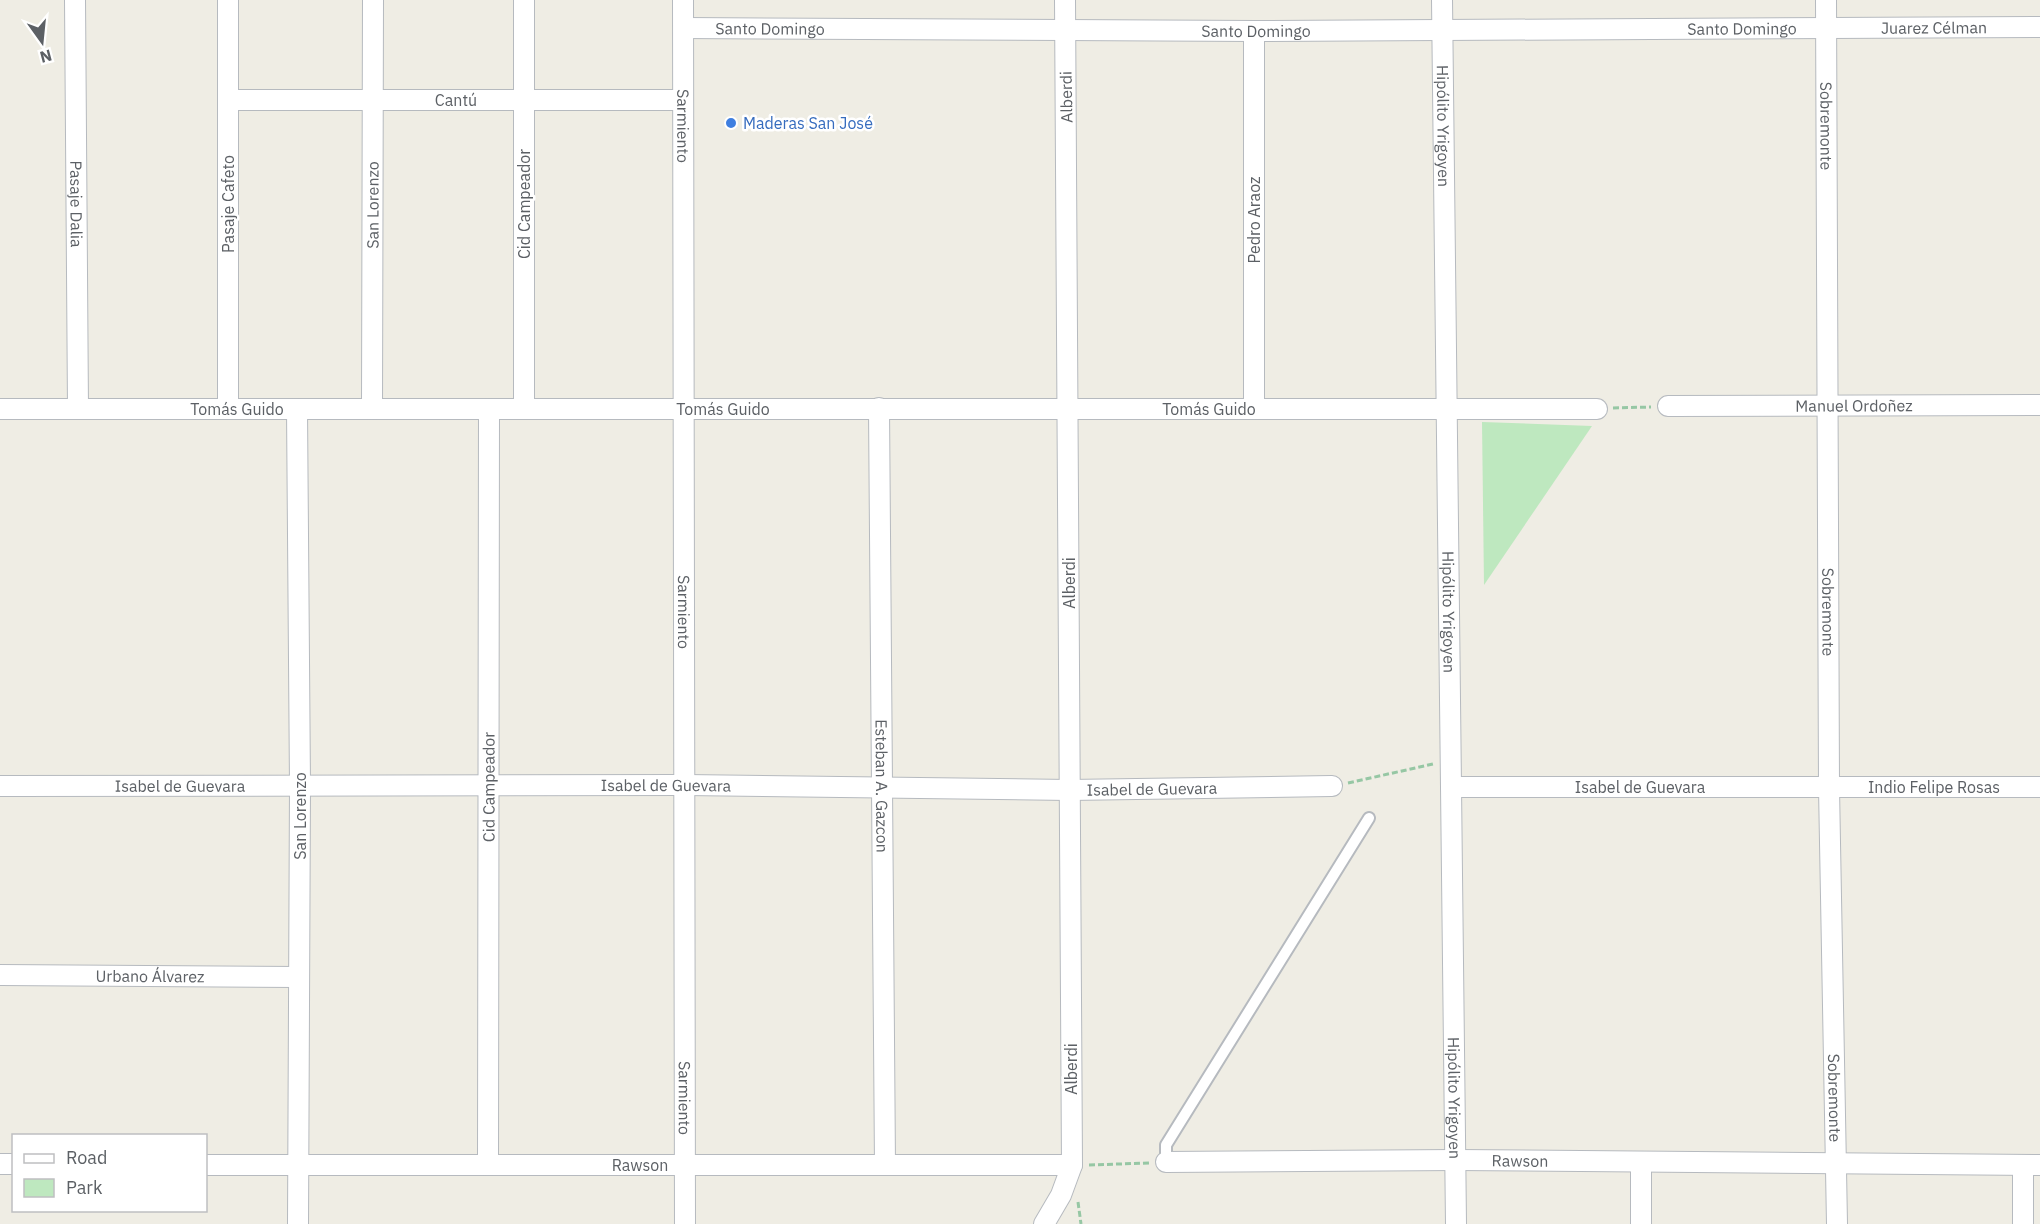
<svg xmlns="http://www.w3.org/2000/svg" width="2040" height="1224" viewBox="0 0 2040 1224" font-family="'IBM Plex Sans',sans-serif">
  <rect width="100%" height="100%" fill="#efede4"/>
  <!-- green -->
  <path fill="#bee8bf" d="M1482 422 1592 426 1484 585Z"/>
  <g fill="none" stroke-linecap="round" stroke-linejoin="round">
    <defs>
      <path id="lane" d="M1166 1162V1145L1369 818"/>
      <g id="street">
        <path id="s1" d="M75 0 78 409"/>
        <path d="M524 0V409"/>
        <path id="s2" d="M683 0 685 1224"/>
        <path id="s3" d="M1442 0 1456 1224"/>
        <path id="s4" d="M1826 0 1829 788 1837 1224"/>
        <path id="s5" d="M684 28 1254 31 2040 27"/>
        <path d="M1254 31V408"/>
        <path id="s6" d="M228 100H683"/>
        <path id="s7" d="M1668 406 2040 405"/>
        <path id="s8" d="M879 408 885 1165"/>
        <path id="s9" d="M0 409H1597"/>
        <path d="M228 409V0"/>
        <path d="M297 409 300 786 298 1224"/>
        <path id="s10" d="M372 409 373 0"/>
        <path id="s11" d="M0 786 685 785 1069 790 1332 786"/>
        <path id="s12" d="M1451 787H2040"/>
        <path id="s13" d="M0 975 299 977"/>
        <path id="s14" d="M1166 1162 1456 1160 2040 1165"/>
        <path d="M1641 1162V1224"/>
        <path d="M0 1164H14"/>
        <path id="s15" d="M206 1165H1072"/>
        <path id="s16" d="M488 1165 489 409"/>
        <path d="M1044 1224 1061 1195 1072 1165 1065 0"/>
        <path d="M2023 1224V1165"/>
      </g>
    </defs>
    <!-- lane casing -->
    <use href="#lane" stroke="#b6babf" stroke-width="14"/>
    <!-- street casing -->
    <use href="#street" stroke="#b6babf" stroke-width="22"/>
    <!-- path -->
    <g stroke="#96c7a4" stroke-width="3" stroke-dasharray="6 3" stroke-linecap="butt">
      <path d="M1613 408 1651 407"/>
      <path d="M1348 783 1433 764"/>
      <path d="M1089 1165 1149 1163"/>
      <path d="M1078 1202 1081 1224"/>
    </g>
    <!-- lane -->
    <use href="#lane" stroke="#fff" stroke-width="10"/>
    <!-- street -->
    <use href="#street" stroke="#fff" stroke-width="20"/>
  </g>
  <!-- markers -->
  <circle fill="#3f7fe0" stroke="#fff" stroke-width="2" cx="731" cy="123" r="6"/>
  <g text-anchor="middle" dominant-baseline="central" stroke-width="5" stroke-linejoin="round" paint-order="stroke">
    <!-- street labels -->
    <g font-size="16" fill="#5c6065" stroke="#fff">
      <text stroke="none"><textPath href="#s5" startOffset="1250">Juarez Célman</textPath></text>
      <text stroke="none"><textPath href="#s5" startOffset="86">Santo Domingo</textPath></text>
      <text stroke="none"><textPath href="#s5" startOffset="1058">Santo Domingo</textPath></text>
      <text stroke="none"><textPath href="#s5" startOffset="572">Santo Domingo</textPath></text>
      <text transform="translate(1066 97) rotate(-91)">Alberdi</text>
      <text stroke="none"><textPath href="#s6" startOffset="228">Cantú</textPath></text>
      <text stroke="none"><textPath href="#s2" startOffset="126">Sarmiento</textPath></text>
      <text stroke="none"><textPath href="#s3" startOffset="126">Hipólito Yrigoyen</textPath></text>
      <text stroke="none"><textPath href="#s4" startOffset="126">Sobremonte</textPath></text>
      <text transform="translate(228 204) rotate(-90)">Pasaje Cafeto</text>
      <text stroke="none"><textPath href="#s10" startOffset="204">San Lorenzo</textPath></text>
      <text transform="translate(524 204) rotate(-90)">Cid Campeador</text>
      <text stroke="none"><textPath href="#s1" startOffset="204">Pasaje Dalia</textPath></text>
      <text transform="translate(1254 220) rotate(-90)">Pedro Araoz</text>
      <text stroke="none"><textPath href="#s7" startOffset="186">Manuel Ordoñez</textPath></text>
      <text stroke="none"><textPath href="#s9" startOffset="723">Tomás Guido</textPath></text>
      <text stroke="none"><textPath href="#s9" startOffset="1209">Tomás Guido</textPath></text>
      <text stroke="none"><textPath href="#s9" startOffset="237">Tomás Guido</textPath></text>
      <text transform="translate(1069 583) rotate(-90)">Alberdi</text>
      <text stroke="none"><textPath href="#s2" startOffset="612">Sarmiento</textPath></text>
      <text stroke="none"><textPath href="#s3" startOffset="612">Hipólito Yrigoyen</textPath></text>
      <text stroke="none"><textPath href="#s4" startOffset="612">Sobremonte</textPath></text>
      <text stroke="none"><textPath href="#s11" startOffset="666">Isabel de Guevara</textPath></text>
      <text stroke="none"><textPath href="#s11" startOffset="180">Isabel de Guevara</textPath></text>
      <text stroke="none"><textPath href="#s16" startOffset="378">Cid Campeador</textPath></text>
      <text stroke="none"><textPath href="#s8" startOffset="378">Esteban A. Gazcon</textPath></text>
      <text stroke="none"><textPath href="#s12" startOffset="189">Isabel de Guevara</textPath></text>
      <text stroke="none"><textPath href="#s12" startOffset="483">Indio Felipe Rosas</textPath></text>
      <text stroke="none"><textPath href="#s11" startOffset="1152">Isabel de Guevara</textPath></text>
      <text transform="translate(300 816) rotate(-90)">San Lorenzo</text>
      <text stroke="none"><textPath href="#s13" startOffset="150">Urbano Álvarez</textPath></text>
      <text transform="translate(1071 1069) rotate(-90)">Alberdi</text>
      <text stroke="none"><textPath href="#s2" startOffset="1098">Sarmiento</textPath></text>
      <text stroke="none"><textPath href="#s3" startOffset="1098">Hipólito Yrigoyen</textPath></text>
      <text stroke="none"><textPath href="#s4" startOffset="1098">Sobremonte</textPath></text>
      <text stroke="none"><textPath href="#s14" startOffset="354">Rawson</textPath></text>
      <text stroke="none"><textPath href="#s15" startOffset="434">Rawson</textPath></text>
    </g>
    <!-- shop labels -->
    <g font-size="16" fill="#366cbe" stroke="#fff" text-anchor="start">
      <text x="743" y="123">Maderas San José</text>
    </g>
  </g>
  <!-- legend -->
  <rect x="12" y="1134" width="195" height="78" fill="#ffffff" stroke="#bebfc1" stroke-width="1.5"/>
  <rect x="24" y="1154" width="30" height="9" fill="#ffffff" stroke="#bebfc1" stroke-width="1.5"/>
  <text x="66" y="1164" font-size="18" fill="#5c6065">Road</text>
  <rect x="24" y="1179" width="30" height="18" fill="#bee8bf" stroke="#bebfc1" stroke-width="1.5"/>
  <text x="66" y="1194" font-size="18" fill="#5c6065">Park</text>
  <!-- north arrow -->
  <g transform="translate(42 42) rotate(165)" stroke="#ffffff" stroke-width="4.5" paint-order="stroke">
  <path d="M0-4.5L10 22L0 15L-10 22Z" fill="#5c6065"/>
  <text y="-9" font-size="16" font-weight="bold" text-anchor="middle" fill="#5c6065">N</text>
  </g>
</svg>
